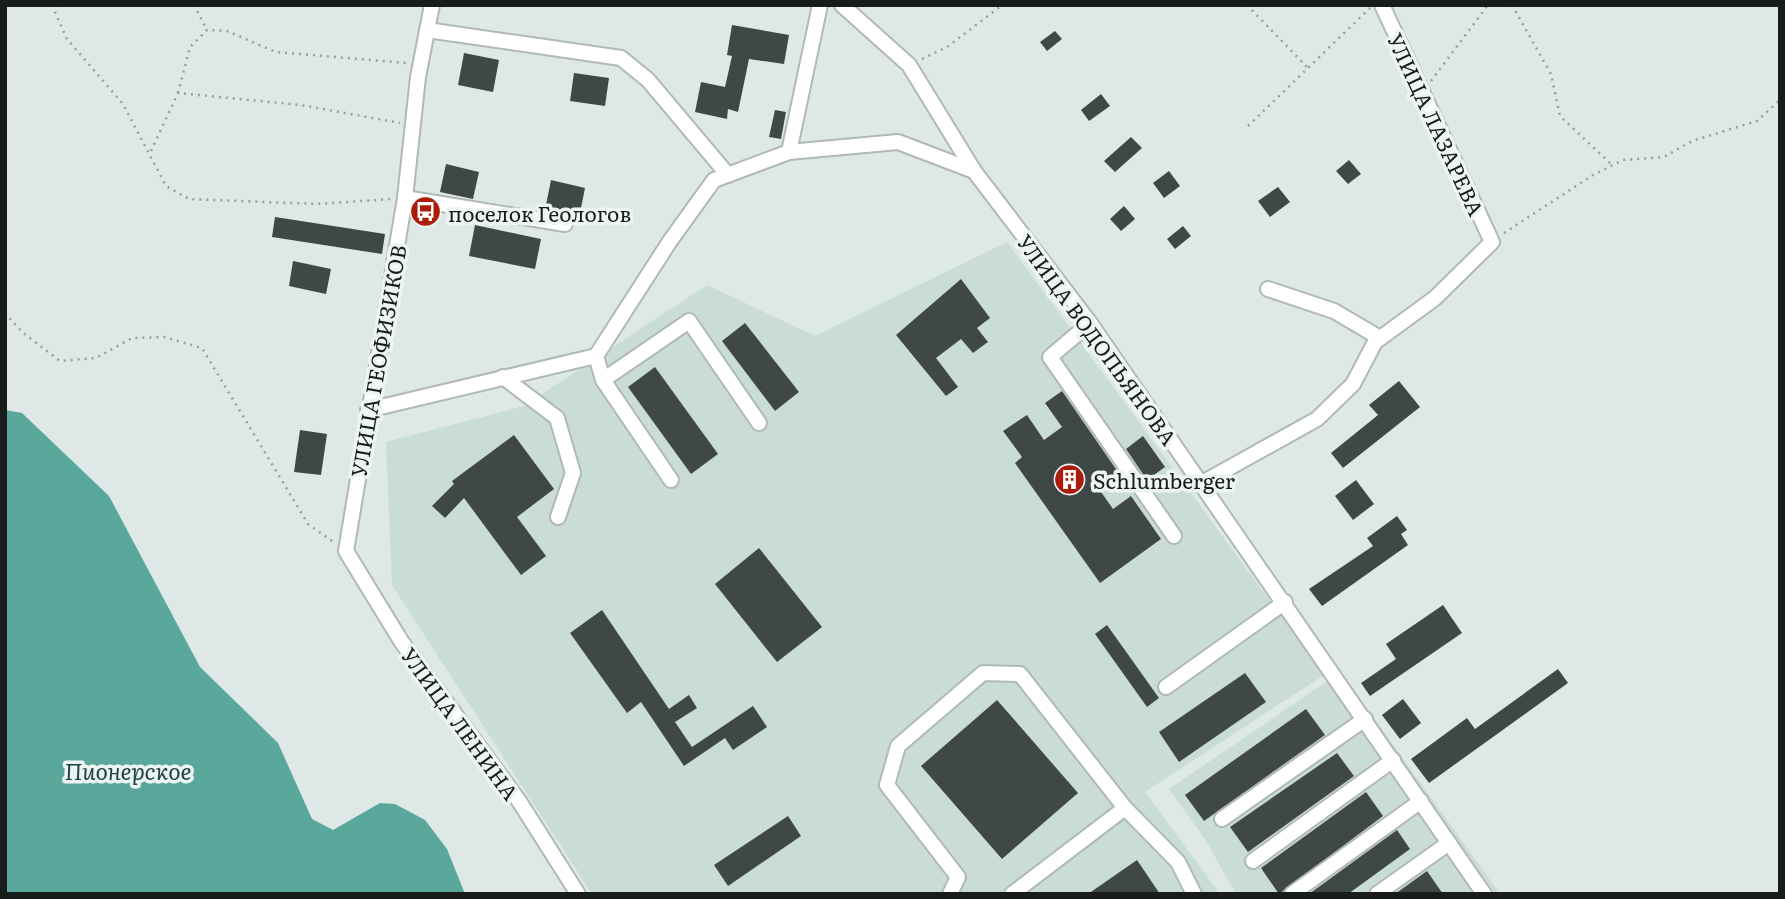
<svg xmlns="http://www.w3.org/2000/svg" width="1785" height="899" viewBox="0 0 1785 899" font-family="Literata,serif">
  <rect width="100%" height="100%" fill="#dee8e6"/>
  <!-- built -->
  <g fill="#c9dcd8">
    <path d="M1007 242 1324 675 1145 792 1220 894H592L392 585 386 442 524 406 707 285 815 336Z"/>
    <path d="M1341 672 1500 894H1236L1205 839 1169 789Z"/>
  </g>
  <!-- water -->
  <path fill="#5aa89c" d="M5 410 22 413 109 496 200 667 278 743 312 819 333 830 380 803 395 804 425 820 447 849 465 894H5Z"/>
  <!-- building -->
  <g fill="#404847">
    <path d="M732 25 789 35 784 64 749 59 738 112 728 109 727 119 695 112 701 82 725 87 732 56 727 55Z"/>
    <path d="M1055 31 1062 39 1047 51 1040 42Z"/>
    <path d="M464 53 499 60 493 92 458 85Z"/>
    <path d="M574 73 609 78 605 106 570 101Z"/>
    <path d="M1101 94 1110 106 1089 121 1081 110Z"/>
    <path d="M775 110 786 112 781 139 769 137Z"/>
    <path d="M1131 137 1142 148 1115 172 1104 161Z"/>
    <path d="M1349 160 1361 174 1348 184 1336 171Z"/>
    <path d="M446 164 479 172 473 199 440 192Z"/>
    <path d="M1169 171 1180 186 1164 198 1153 183Z"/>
    <path d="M551 180 585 188 579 218 545 210Z"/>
    <path d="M1278 187 1290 202 1270 217 1258 201Z"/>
    <path d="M1124 206 1135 219 1121 231 1110 219Z"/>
    <path d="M275 217 385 234 382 254 272 237Z"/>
    <path d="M475 225 541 239 535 269 469 256Z"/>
    <path d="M1183 226 1191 236 1175 249 1167 239Z"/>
    <path d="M293 261 331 269 326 294 289 286Z"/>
    <path d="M961 279 990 318 977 328 988 342 973 353 961 339 936 358 958 387 946 396 896 335Z"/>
    <path d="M745 323 799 392 775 411 722 341Z"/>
    <path d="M655 367 718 454 691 474 628 387Z"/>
    <path d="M1399 381 1420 407 1343 468 1331 453 1378 415 1369 405Z"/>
    <path d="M1062 391 1120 475 1099 489 1113 509 1131 496 1161 539 1100 583 1015 463 1022 457 1003 431 1027 415 1044 440 1062 427 1045 403Z"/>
    <path d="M300 430 327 434 321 475 294 472Z"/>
    <path d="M514 435 554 489 517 517 546 556 521 575 464 498 445 518 432 506 454 484 452 481Z"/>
    <path d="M1143 436 1165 467 1147 480 1126 449Z"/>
    <path d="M1356 480 1374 504 1353 520 1335 496Z"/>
    <path d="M1397 516 1407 530 1401 534 1408 545 1322 606 1309 589 1373 546 1367 538Z"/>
    <path d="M759 548 822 627 777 662 715 584Z"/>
    <path d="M1443 605 1462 633 1370 696 1361 683 1396 659 1386 644Z"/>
    <path d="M602 610 669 709 689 695 697 708 675 722 692 747 753 706 767 727 733 750 725 738 684 766 641 702 627 713 570 633Z"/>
    <path d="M1107 625 1159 698 1147 707 1095 634Z"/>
    <path d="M1558 669 1568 683 1429 783 1411 759 1467 718 1475 729Z"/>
    <path d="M1245 673 1266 702 1179 762 1159 732Z"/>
    <path d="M1403 699 1421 723 1400 739 1382 715Z"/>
    <path d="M997 700 1078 793 1002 859 921 766Z"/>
    <path d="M1306 709 1325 735 1204 821 1185 795Z"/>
    <path d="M1337 753 1354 776 1248 852 1230 827Z"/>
    <path d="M1366 792 1383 816 1279 894 1261 868Z"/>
    <path d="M788 816 801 836 728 886 714 865Z"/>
    <path d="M1397 830 1410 849 1348 894H1309Z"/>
    <path d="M1137 860 1160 894H1088Z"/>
    <path d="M1427 871 1443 894H1395Z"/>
  </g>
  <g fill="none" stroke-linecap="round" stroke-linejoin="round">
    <defs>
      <g id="minor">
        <path d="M432 5 418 77 405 198 346 551 401 641 519 801 578 894"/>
        <path d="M842 5 909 65 974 171 1090 323 1484 894"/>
        <path d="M427 30 621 58 648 80 728 175"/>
        <path d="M789 152 820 5"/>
        <path d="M405 198 565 224"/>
        <path d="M1268 289 1334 311 1380 338"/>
        <path d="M1090 323 1050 357 1174 536"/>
        <path d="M596 356 670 241 714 180 789 152 898 142 974 171"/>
        <path d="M596 356 603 380 689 321 759 423"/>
        <path d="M503 377 557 418 573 473 558 517"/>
        <path d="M603 380 671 480"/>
        <path d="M368 410 596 356"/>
        <path d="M1202 483 1317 419 1353 384 1375 342 1435 298 1492 242 1382 5"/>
        <path d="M1166 687 1285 602"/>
        <path d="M1222 819 1365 719"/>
        <path d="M1253 861 1393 760"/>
        <path d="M950 894 958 877 887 785 898 746 983 673 1020 674 1125 808 1178 862 1194 894"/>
        <path d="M1012 894 1125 808"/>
        <path d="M1292 894 1421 801"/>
        <path d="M1377 894 1449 843"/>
      </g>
    </defs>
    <!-- minor casing -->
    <use href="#minor" stroke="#b0b9b7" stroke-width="18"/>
    <!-- path -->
    <g stroke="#979f9d" stroke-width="2.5" stroke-dasharray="2 5" stroke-linecap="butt">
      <path d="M57 5 55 12 67 39 123 104 166 186 189 199 316 204 392 199"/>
      <path d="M194 5 207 30"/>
      <path d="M1247 5 1307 67"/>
      <path d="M1512 5 1551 74 1560 116 1611 164"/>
      <path d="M922 59 947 47 1001 6 1008 5"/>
      <path d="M1431 81 1488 5"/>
      <path d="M178 93 190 47 207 30 227 31 276 52 406 63"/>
      <path d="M1248 126 1370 8"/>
      <path d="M151 151 178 93 301 105 400 123"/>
      <path d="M1504 233 1593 175 1623 160 1664 157 1692 141 1757 121 1780 100"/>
      <path d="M5 313 22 332 60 361 96 358 132 338 164 337 202 348 308 524 335 543"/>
    </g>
    <!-- minor -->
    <use href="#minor" stroke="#fff" stroke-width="14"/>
  </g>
  <!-- icons -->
  <defs>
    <symbol id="bus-disc" viewBox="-11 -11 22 22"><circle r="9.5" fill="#ab1c0b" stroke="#ecf5f3"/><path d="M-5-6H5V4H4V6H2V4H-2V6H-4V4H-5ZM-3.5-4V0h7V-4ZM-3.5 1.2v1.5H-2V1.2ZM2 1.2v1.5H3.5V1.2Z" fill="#fff"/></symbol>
    <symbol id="building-disc" viewBox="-11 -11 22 22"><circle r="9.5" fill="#ab1c0b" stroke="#ecf5f3"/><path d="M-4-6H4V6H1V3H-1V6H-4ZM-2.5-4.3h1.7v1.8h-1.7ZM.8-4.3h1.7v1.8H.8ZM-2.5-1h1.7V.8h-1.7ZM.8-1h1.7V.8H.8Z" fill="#fff"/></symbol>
  </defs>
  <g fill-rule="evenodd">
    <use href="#bus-disc" x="408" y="194" width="35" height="35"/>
    <use href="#building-disc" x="1052" y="462" width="35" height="35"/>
  </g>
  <g text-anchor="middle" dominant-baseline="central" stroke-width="7" stroke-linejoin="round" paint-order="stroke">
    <!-- street labels -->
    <g font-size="21" fill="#181c1b" stroke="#ecf5f3">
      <text transform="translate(1437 124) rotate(65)">УЛИЦА ЛАЗАРЕВА</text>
      <text transform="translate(1098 339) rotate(54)">УЛИЦА ВОДОПЬЯНОВА</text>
      <text transform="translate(377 361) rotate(-80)">УЛИЦА ГЕОФИЗИКОВ</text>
      <text transform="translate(461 723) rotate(54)">УЛИЦА ЛЕНИНА</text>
    </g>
    <!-- poi labels -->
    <g font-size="21" fill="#181c1b" stroke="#ecf5f3" text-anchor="start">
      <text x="448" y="212">поселок Геологов</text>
      <text x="1093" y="479">Schlumberger</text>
    </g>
    <!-- water labels -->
    <g font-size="23" font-style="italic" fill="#20443f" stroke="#ecf5f3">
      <text x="128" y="770">Пионерское</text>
    </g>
  </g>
  <!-- border -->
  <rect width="1785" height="899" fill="none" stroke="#181c1b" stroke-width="14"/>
</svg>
